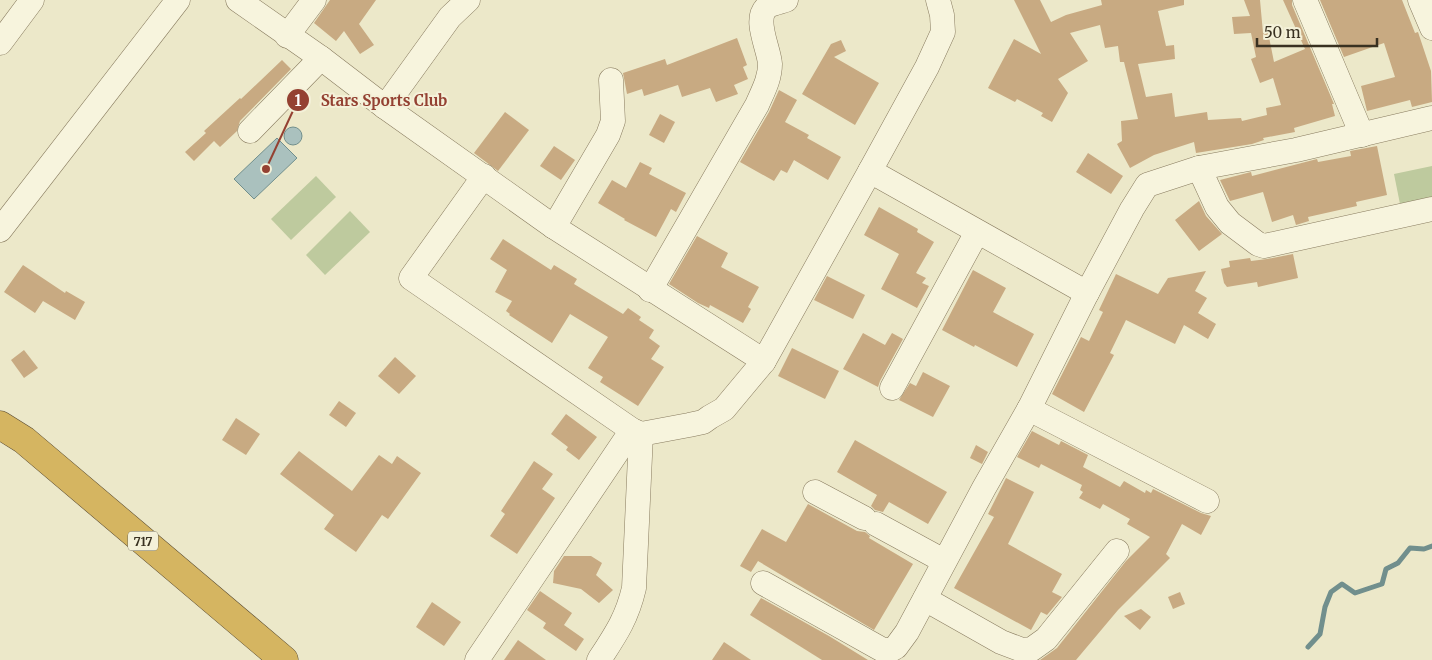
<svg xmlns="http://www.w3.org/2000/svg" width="1432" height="660" viewBox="0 0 1432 660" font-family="Merriweather,serif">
  <rect width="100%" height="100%" fill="#ece8c9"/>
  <!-- green -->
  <g fill="#beca9e">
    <path d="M1432 166V197L1400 204 1394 174Z"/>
    <path d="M316 176 336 197 291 240 271 219Z"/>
    <path d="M350 211 370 232 325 275 306 255Z"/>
  </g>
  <!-- water -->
  <g fill="#aac1be" stroke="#718f8d">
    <circle cx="293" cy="136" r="9"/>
    <path d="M277 138 297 158 254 199 234 179Z"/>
  </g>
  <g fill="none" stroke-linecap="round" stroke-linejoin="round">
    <!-- stream -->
    <path stroke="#718f8d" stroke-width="5" d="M1308 647 1320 634 1325 607 1331 592 1342 584 1355 593 1382 584 1386 569 1398 563 1410 548 1424 549 1432 546"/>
  </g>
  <!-- building -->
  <g fill="#c8aa82">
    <path d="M330 0H376L359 24 374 45 360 54 344 31 336 41 314 23Z"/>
    <path d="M1014 0H1040L1051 22 1066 15 1102 5 1101 0H1184V5L1158 11 1166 46 1174 45 1175 59 1138 64 1146 97 1172 93 1175 117 1207 112 1208 120 1241 118 1242 121 1267 115 1266 108 1281 105 1273 78 1260 83 1251 59 1256 57 1251 33 1234 34 1232 17 1250 16 1244 0H1260L1263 33 1268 32 1274 62 1305 49 1283 0H1292V5L1334 104H1332L1335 116 1294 128 1295 132 1263 138 1264 140 1252 144 1196 153 1194 142 1154 155 1130 168 1117 144 1122 141 1121 121 1138 119 1124 62H1120L1118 46 1105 48 1100 25 1070 33 1088 61 1058 79 1068 93 1052 122 1041 116 1043 113 1017 99 1015 102 988 88 1014 39 1041 54Z"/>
    <path d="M1320 0H1402L1415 33 1418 32 1431 71 1432 102 1412 107 1410 100 1367 111 1361 86 1395 77 1384 43 1344 57Z"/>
    <path d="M737 38 747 65 743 67 748 79 734 85 738 94 716 102 710 88 682 97 678 85 644 96 642 89 627 94 623 73 665 59 667 65Z"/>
    <path d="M841 40 846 51 834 57 879 83 855 125 802 94 831 44Z"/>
    <path d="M282 60 291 69 240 121 237 131 220 147 214 141 194 161 185 152 206 133 204 131 240 98 241 99Z"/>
    <path d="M779 90 797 100 785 122 809 135 807 138 841 157 828 180 794 160 787 173 781 170 774 181 740 162 769 112Z"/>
    <path d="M505 112 529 130 498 171 474 153Z"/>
    <path d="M660 114 675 122 664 143 649 135Z"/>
    <path d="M554 146 575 160 561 180 540 166Z"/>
    <path d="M1377 146 1387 195 1356 202 1357 206 1308 217 1309 221 1296 225 1293 215 1272 222 1263 192 1230 201 1220 180 1251 172 1252 176 1317 159 1318 162 1351 156 1350 151Z"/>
    <path d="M1088 153 1123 176 1111 194 1076 172Z"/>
    <path d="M640 162 652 168 649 174 686 193 676 212 671 209 656 237 624 220 625 219 598 203 612 180 626 188Z"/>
    <path d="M1199 201 1206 216 1222 234 1199 251 1175 220Z"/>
    <path d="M879 207 918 229 917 232 934 242 916 273 926 278 922 283 929 286 917 308 881 289 899 254 864 235Z"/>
    <path d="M697 236 728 253 721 267 759 287 748 307 751 309 743 323 710 305 709 308 698 303 669 284Z"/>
    <path d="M503 239 551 270 554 265 577 279 574 284 623 314 628 308 641 317 639 320 654 330 649 338 660 346 651 359 664 367 638 406 600 382 603 377 588 368 608 337 570 314 552 343 509 315 510 314 506 311 512 301 495 292 507 270 490 259Z"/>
    <path d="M1293 254 1298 278 1258 287 1257 282 1227 287 1224 283 1221 269 1230 267 1229 261 1250 258 1251 261 1267 259Z"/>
    <path d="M23 265 65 293 66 291 85 302 75 320 43 301 35 313 4 292Z"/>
    <path d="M973 270 1006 288 993 312 1034 334 1017 367 975 345 974 347 942 330Z"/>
    <path d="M1206 271 1195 291 1207 298 1198 313 1216 324 1208 339 1184 325 1175 344 1126 320 1110 353 1114 355 1084 412 1052 394 1081 337 1089 341 1103 312 1099 310 1116 274 1158 294 1168 278Z"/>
    <path d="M827 276 865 295 853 319 814 300Z"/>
    <path d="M863 333 885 345 892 333 903 339 880 381 878 387 843 369Z"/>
    <path d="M792 348 839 371 825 399 778 376Z"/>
    <path d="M24 350 38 368 24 378 11 360Z"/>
    <path d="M395 357 416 376 399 394 378 376Z"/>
    <path d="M923 372 950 386 933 417 899 400 910 383 916 386Z"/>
    <path d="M339 401 356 413 346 427 329 415Z"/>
    <path d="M566 414 597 437 579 460 566 450 568 447 551 434Z"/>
    <path d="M236 418 260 434 246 455 222 440Z"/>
    <path d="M1032 431 1059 445 1061 441 1088 455 1083 467 1120 487 1124 481 1145 493 1146 490 1151 493 1153 489 1201 513 1211 516 1201 535 1182 524 1166 554 1170 558 1118 610 1076 660H1040L1057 648 1126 561 1150 537 1127 524 1130 519 1103 504 1100 509 1079 498 1083 492 1080 490 1082 485 1041 464 1039 468 1017 457Z"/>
    <path d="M855 440 947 492 928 524 889 502 883 512 875 510 871 506 877 495 837 472Z"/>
    <path d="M976 445 988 452 982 464 970 458Z"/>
    <path d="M299 451 352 491 379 455 392 464 397 456 421 473 388 519 382 515 356 552 324 529 334 515 280 474Z"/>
    <path d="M534 461 553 474 542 489 555 498 517 554 490 536 505 514 501 511Z"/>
    <path d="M1006 478 1034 492 1008 544 1062 574 1052 592 1062 597 1047 615 1041 612 1031 630 954 588 994 517 988 514Z"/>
    <path d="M808 504 857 531 865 532 870 536 869 538 913 564 874 630 758 561 751 572 740 566 762 529 786 542Z"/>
    <path d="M564 556H591L602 563 596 575 613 590 599 603 581 589 553 583 554 571Z"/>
    <path d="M540 591 572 613 564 625 584 639 576 651 543 628 546 623 527 610Z"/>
    <path d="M1180 592 1185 604 1173 609 1168 597Z"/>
    <path d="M761 598 829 636 868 660H822L750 615Z"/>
    <path d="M432 602 461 622 444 646 416 627Z"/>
    <path d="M1141 609 1151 617 1140 630 1124 616Z"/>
    <path d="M518 640 546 660H504Z"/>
    <path d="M724 642 751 660H712Z"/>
  </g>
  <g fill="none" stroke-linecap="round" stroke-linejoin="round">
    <defs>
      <g id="minor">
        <path d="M238 0 321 58 385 107 554 227 764 361 870 171 1087 293"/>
        <path d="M1305 0 1362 135"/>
        <path d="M1420 0 1432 28"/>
        <path d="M287 36 314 0"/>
        <path d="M0 43 32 0"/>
        <path d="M385 107 450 17 468 0"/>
        <path d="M250 131 321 58"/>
        <path d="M1199 168 1217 207 1230 223 1258 244 1264 246 1432 209"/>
        <path d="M870 171 927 67 943 32 942 15 938 0"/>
        <path d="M484 176 411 278 632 430 641 434 689 425 703 422 710 417 724 409 764 361"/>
        <path d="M554 227 608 135 613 121 611 80"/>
        <path d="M0 230 178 0"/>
        <path d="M650 290 757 105C763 91 770 79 770 64 769 48 753 19 767 7 772 3 781 2 786 0"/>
        <path d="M892 388 977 232"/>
        <path d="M1029 409 1207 501"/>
        <path d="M815 492 864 518"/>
        <path d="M876 524 944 561"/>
        <path d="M763 583 881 649 889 651 896 647 907 632 984 488 1029 409 1087 293 1132 209 1147 185 1199 168 1296 150 1432 118"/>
        <path d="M925 599 1001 642 1022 650 1032 649 1046 639 1117 551"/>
        <path d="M477 660 632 430"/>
        <path d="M599 660C616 634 627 618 634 588L641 434"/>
      </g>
      <path id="highway" d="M0 425 24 440 284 660"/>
    </defs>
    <!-- minor casing -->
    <use href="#minor" stroke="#887b5f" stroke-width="25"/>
    <!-- highway casing -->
    <use href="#highway" stroke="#564932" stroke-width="29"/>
    <!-- minor -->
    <use href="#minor" stroke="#f7f4dd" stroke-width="24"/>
    <!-- highway -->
    <use href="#highway" stroke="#d5b561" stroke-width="28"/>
  </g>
  <g text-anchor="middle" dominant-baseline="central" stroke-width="4" stroke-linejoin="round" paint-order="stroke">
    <!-- shield labels -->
    <rect fill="#f4f1d9" stroke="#716b58" stroke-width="1" x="128" y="531.5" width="30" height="19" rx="4"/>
    <g font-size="12" font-weight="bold" fill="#393121">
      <text x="143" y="541">717</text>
    </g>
  </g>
  <!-- callouts -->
  <path fill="none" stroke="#944132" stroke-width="2" d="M266 169L298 100"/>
  <g fill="#944132" stroke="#f4f1d9" stroke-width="2">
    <circle cx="266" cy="169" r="5"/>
    <circle cx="298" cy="100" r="12"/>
  </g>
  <g font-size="15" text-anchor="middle" font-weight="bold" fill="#fff">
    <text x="298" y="106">1</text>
  </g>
  <g font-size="15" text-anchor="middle" font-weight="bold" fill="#944132" stroke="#f4f1d9" stroke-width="4" stroke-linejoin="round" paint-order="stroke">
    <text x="384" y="106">Stars Sports Club</text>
  </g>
  <!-- scale -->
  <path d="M1257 38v8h120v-8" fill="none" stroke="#393121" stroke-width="2.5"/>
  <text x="1264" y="38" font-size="15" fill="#393121" stroke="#f4f1d9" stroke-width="4" paint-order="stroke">50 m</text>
</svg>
